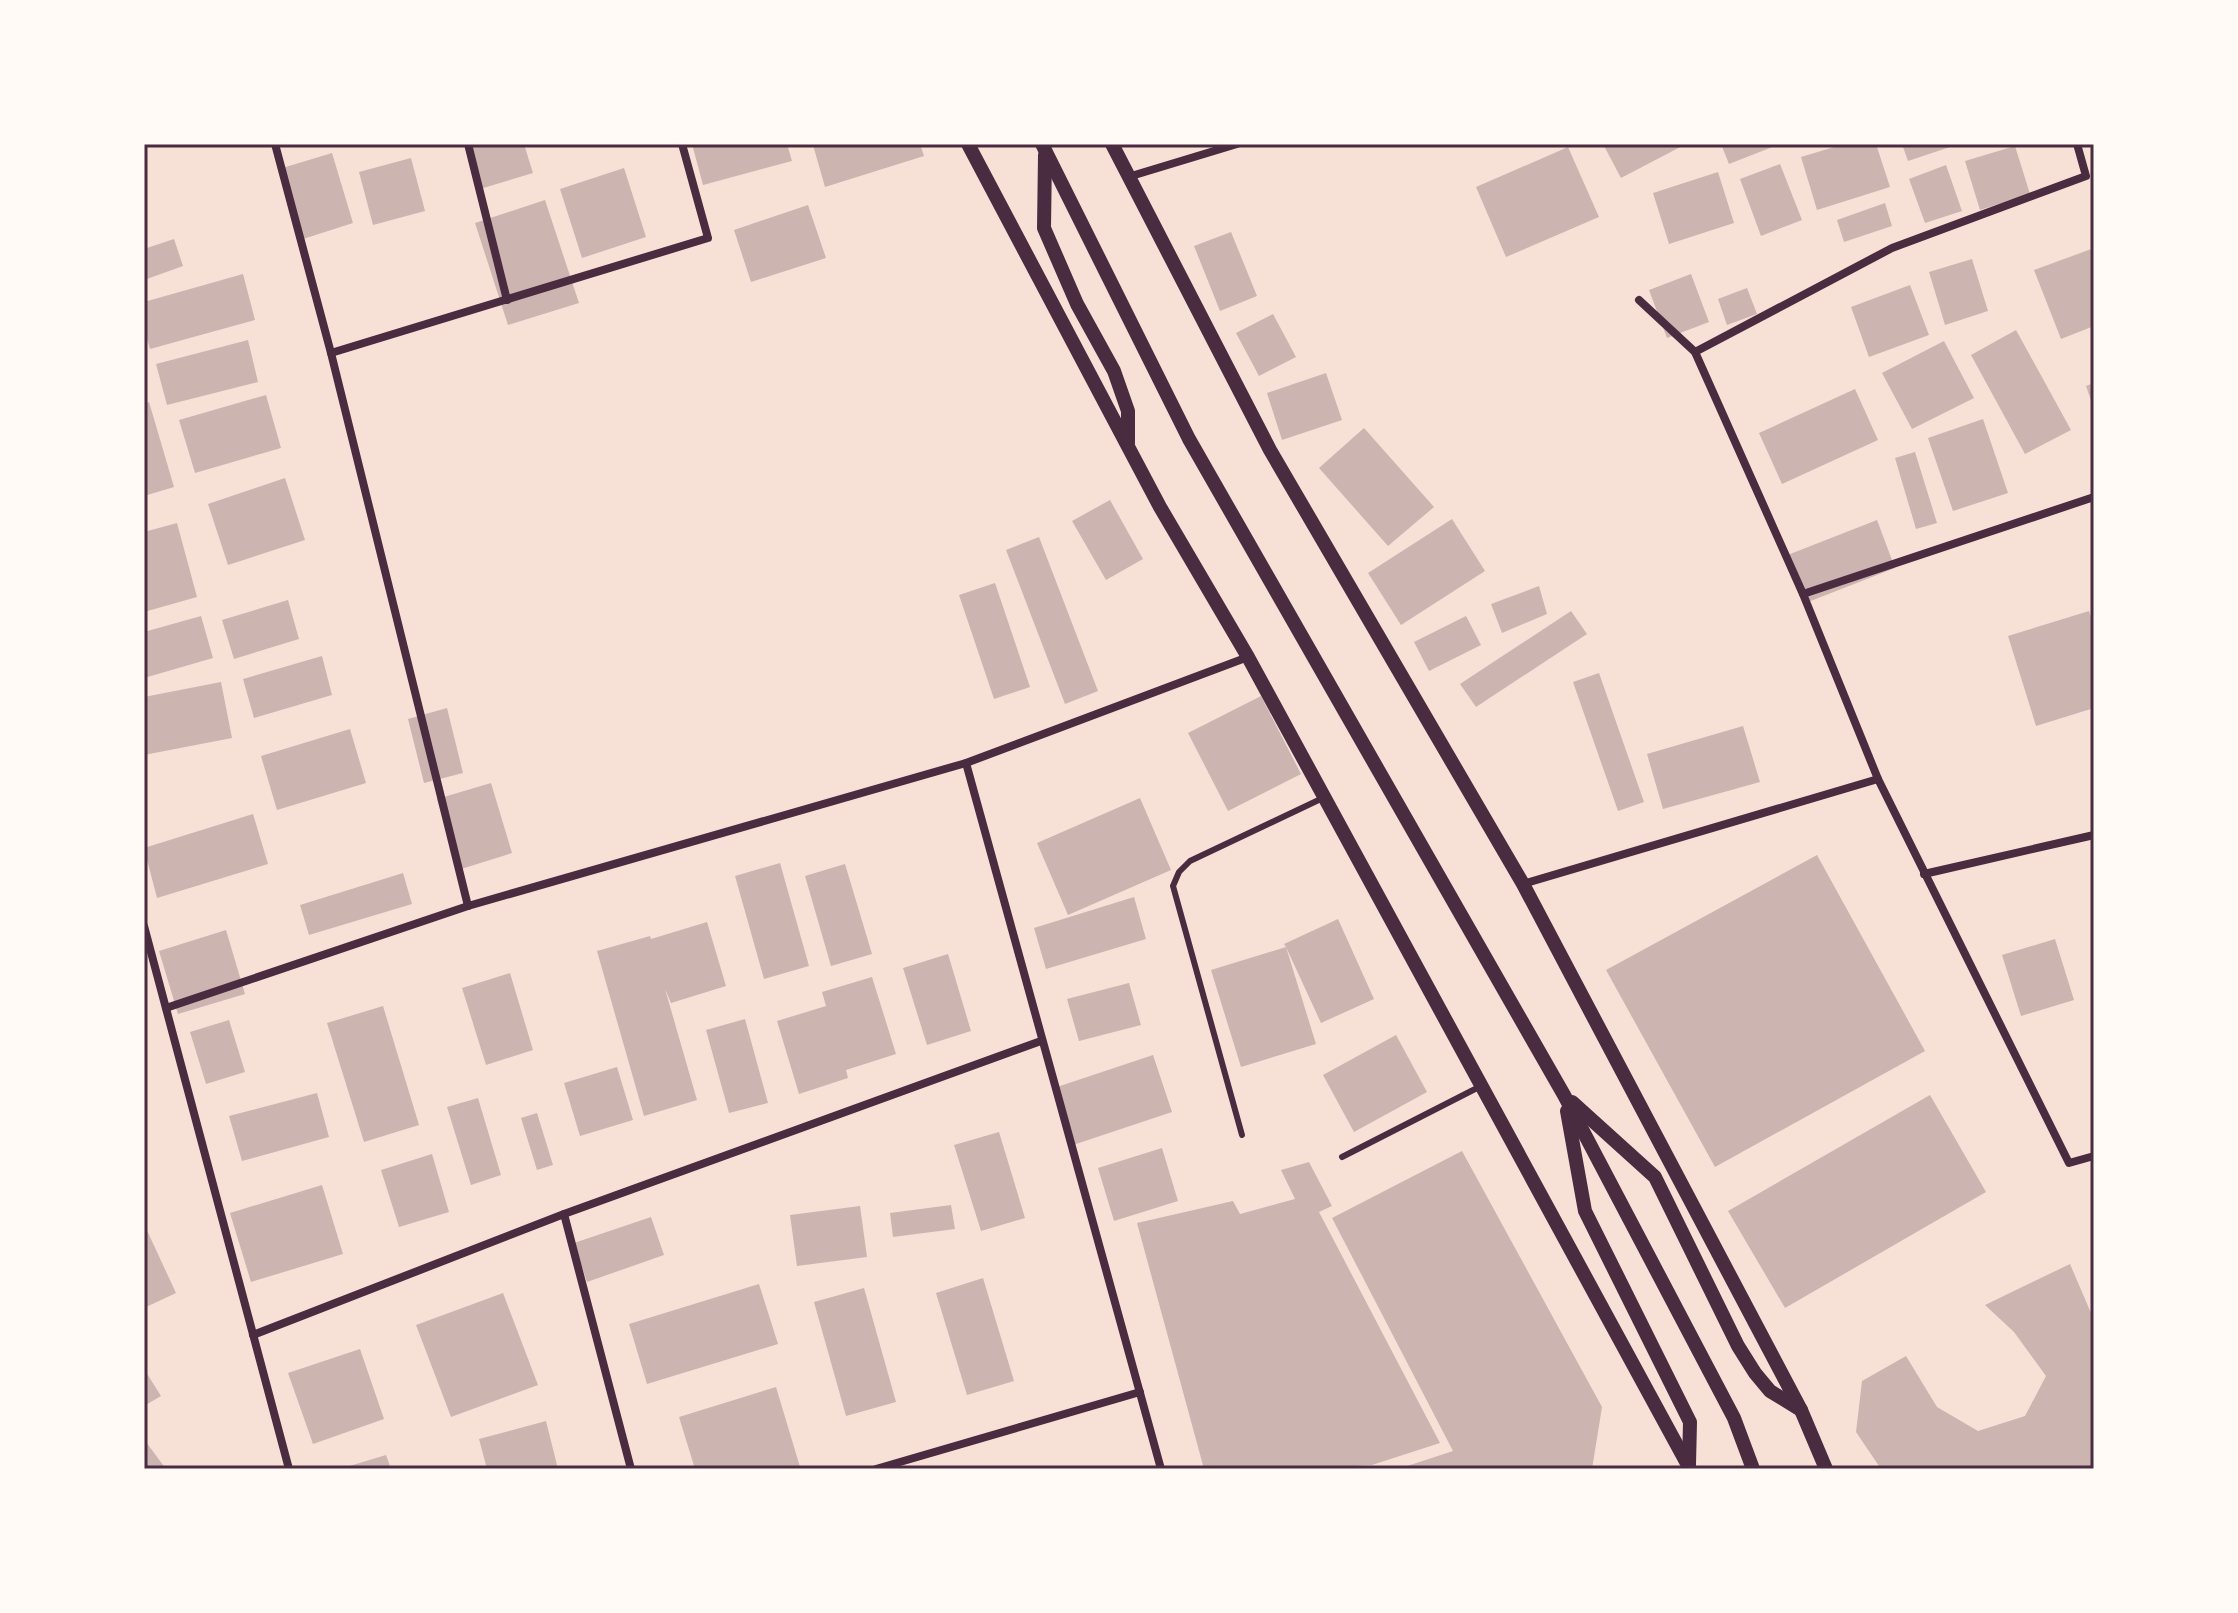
<svg xmlns="http://www.w3.org/2000/svg" width="2238" height="1613" viewBox="0 0 2238 1613" font-family="Quicksand,sans-serif">
  <rect width="100%" height="100%" fill="#f7e1d7"/>
  <!-- building -->
  <g fill="#ccb4b1">
    <path d="M466 144H524L533 173 480 189Z"/>
    <path d="M692 144H787L792 161 703 185Z"/>
    <path d="M817 144H920L924 156 825 187 813 145Z"/>
    <path d="M1603 144H1686L1621 178Z"/>
    <path d="M1721 144H1780L1729 164Z"/>
    <path d="M1844 144H1876L1890 187 1817 210 1801 157Z"/>
    <path d="M1902 144H1956V145L1908 161Z"/>
    <path d="M2015 146 2030 194 1980 210 1965 161Z"/>
    <path d="M1568 147 1599 217 1506 257 1476 187Z"/>
    <path d="M332 153 353 223 300 240 279 169Z"/>
    <path d="M411 158 425 211 373 225 359 172Z"/>
    <path d="M1780 164 1802 220 1761 236 1740 179Z"/>
    <path d="M1946 165 1962 211 1925 223 1909 179Z"/>
    <path d="M624 168 646 237 582 258 560 189Z"/>
    <path d="M1718 172 1734 223 1669 244 1653 193Z"/>
    <path d="M545 200 579 303 508 325 475 223Z"/>
    <path d="M1885 203 1892 226 1844 242 1837 220Z"/>
    <path d="M808 205 826 258 751 282 734 230Z"/>
    <path d="M1231 232 1257 296 1220 311 1194 246Z"/>
    <path d="M174 239 183 266 144 280V249Z"/>
    <path d="M2094 248V326L2061 339 2034 270Z"/>
    <path d="M1972 259 1988 311 1945 325 1929 272Z"/>
    <path d="M243 274 255 320 150 349 144 327V302Z"/>
    <path d="M1691 274 1709 322 1667 338 1649 290Z"/>
    <path d="M1910 285 1929 335 1869 357 1851 307Z"/>
    <path d="M1747 288 1757 314 1727 325 1718 299Z"/>
    <path d="M1273 314 1296 357 1259 376 1236 333Z"/>
    <path d="M2016 330 2071 430 2025 454 1971 355Z"/>
    <path d="M248 340 258 382 167 405 156 364Z"/>
    <path d="M1944 341 1974 398 1912 429 1882 373Z"/>
    <path d="M1326 373 1342 420 1282 440 1267 393Z"/>
    <path d="M2094 383V409L2086 386Z"/>
    <path d="M1855 389 1878 440 1782 484 1759 433Z"/>
    <path d="M266 395 281 448 195 473 179 420Z"/>
    <path d="M149 402 174 487 144 496V404Z"/>
    <path d="M1983 419 2008 493 1953 511 1928 438Z"/>
    <path d="M1364 428 1434 507 1388 546 1319 468Z"/>
    <path d="M1915 452 1937 523 1916 529 1895 458Z"/>
    <path d="M285 478 305 540 228 565 208 504Z"/>
    <path d="M1110 500 1143 559 1106 580 1072 521Z"/>
    <path d="M1452 519 1485 571 1401 625 1368 573Z"/>
    <path d="M1877 520 1895 568 1803 604 1785 556Z"/>
    <path d="M177 523 197 597 144 612V532Z"/>
    <path d="M1039 537 1098 691 1065 704 1006 550Z"/>
    <path d="M995 583 1030 687 994 699 959 595Z"/>
    <path d="M1539 586 1547 614 1502 633 1491 604Z"/>
    <path d="M288 600 299 639 234 659 222 620Z"/>
    <path d="M1571 611 1587 634 1476 707 1460 684Z"/>
    <path d="M2089 611 2094 628V708L2036 726 2008 636Z"/>
    <path d="M201 616 213 658 144 678V632Z"/>
    <path d="M1466 616 1481 645 1429 671 1414 642Z"/>
    <path d="M322 656 332 695 254 718 243 679Z"/>
    <path d="M1599 673 1644 802 1618 811 1573 682Z"/>
    <path d="M221 682 232 738 144 755V697Z"/>
    <path d="M1261 696 1301 774 1228 811 1188 733Z"/>
    <path d="M447 708 463 773 424 783 408 719Z"/>
    <path d="M1743 726 1760 782 1663 809 1647 754Z"/>
    <path d="M350 729 366 783 277 810 261 756Z"/>
    <path d="M491 783 512 853 458 870 437 799Z"/>
    <path d="M1140 798 1171 870 1068 915 1037 843Z"/>
    <path d="M253 814 268 864 157 898 144 848Z"/>
    <path d="M1817 855 1925 1051 1715 1167 1606 970Z"/>
    <path d="M780 863 809 966 764 979 735 876Z"/>
    <path d="M845 864 872 954 831 966 805 876Z"/>
    <path d="M403 873 412 904 309 935 300 905Z"/>
    <path d="M1134 897 1146 939 1046 969 1034 928Z"/>
    <path d="M1338 919 1374 999 1321 1023 1286 947 1316 1044 1241 1067 1211 970 1286 947 1284 944Z"/>
    <path d="M707 922 726 986 671 1003 665 989 697 1100 644 1116 597 951 650 936 651 939Z"/>
    <path d="M226 930 245 994 178 1014 159 951Z"/>
    <path d="M2055 939 2074 1000 2021 1016 2002 955Z"/>
    <path d="M948 954 971 1031 927 1045 903 968Z"/>
    <path d="M510 973 533 1050 486 1065 462 988Z"/>
    <path d="M872 977 896 1054 846 1070 848 1078 799 1094 777 1021 826 1006 822 992Z"/>
    <path d="M1129 983 1141 1025 1079 1041 1067 999Z"/>
    <path d="M383 1006 419 1125 364 1142 327 1023Z"/>
    <path d="M745 1019 768 1103 729 1113 706 1030Z"/>
    <path d="M229 1020 245 1072 206 1084 190 1032Z"/>
    <path d="M1396 1035 1427 1092 1354 1132 1323 1075Z"/>
    <path d="M1153 1055 1172 1112 1073 1145 1054 1088Z"/>
    <path d="M617 1067 633 1120 580 1136 564 1083Z"/>
    <path d="M317 1093 329 1137 242 1161 229 1116Z"/>
    <path d="M1930 1095 1986 1192 1785 1308 1728 1211Z"/>
    <path d="M478 1098 501 1175 471 1185 447 1107Z"/>
    <path d="M537 1113 553 1165 537 1170 521 1118Z"/>
    <path d="M999 1132 1025 1218 981 1231 954 1145Z"/>
    <path d="M1162 1148 1178 1201 1114 1221 1098 1168Z"/>
    <path d="M1462 1151 1602 1407 1592 1469H1398L1453 1451 1332 1218Z"/>
    <path d="M432 1154 449 1212 399 1227 381 1170Z"/>
    <path d="M1309 1162 1332 1206 1319 1212 1440 1443 1372 1465 1306 1469H1204L1137 1223 1233 1201 1240 1214 1295 1199 1281 1170Z"/>
    <path d="M322 1185 343 1254 251 1282 230 1213Z"/>
    <path d="M951 1205 955 1229 893 1237 890 1213Z"/>
    <path d="M860 1206 867 1257 797 1266 790 1215Z"/>
    <path d="M651 1217 664 1255 587 1282 574 1243Z"/>
    <path d="M144 1224 176 1293 144 1308Z"/>
    <path d="M2070 1264 2094 1320V1469H1881L1856 1432 1862 1381 1906 1356 1937 1407 1978 1431 2025 1416 2046 1376 2014 1332 1985 1305Z"/>
    <path d="M983 1278 1014 1381 967 1395 936 1293Z"/>
    <path d="M759 1284 778 1344 647 1384 629 1324Z"/>
    <path d="M864 1288 896 1402 846 1416 814 1302Z"/>
    <path d="M503 1293 538 1385 451 1417 416 1325Z"/>
    <path d="M360 1349 384 1419 313 1444 288 1373Z"/>
    <path d="M144 1369 161 1396 144 1406Z"/>
    <path d="M776 1387 800 1467 695 1469 679 1417Z"/>
    <path d="M546 1421 558 1469H487L479 1439Z"/>
    <path d="M146 1442 166 1469H144Z"/>
    <path d="M386 1455 391 1469H343V1468Z"/>
  </g>
  <g fill="none" stroke-linecap="round" stroke-linejoin="round">
    <!-- service -->
    <g stroke="#4a2c40" stroke-width="6">
      <path d="M1242 1135 1173 886 1179 872 1190 861 1325 797"/>
      <path d="M1342 1157 1481 1086"/>
    </g>
    <!-- minor -->
    <g stroke="#4a2c40" stroke-width="8">
      <path d="M275 144 331 353 468 906"/>
      <path d="M468 144 507 300"/>
      <path d="M1128 177 1237 144"/>
      <path d="M1639 300 1695 352 1803 594 1878 779 2069 1163 2094 1156"/>
      <path d="M1695 352 1892 248 2086 176 2077 144"/>
      <path d="M331 353 708 238 682 144"/>
      <path d="M1803 594 2094 497"/>
      <path d="M966 763 1161 1469"/>
      <path d="M1924 874 2094 835"/>
      <path d="M1523 884 1878 779"/>
      <path d="M144 926 289 1469"/>
      <path d="M166 1008 468 906 966 763 1248 657"/>
      <path d="M564 1214 631 1469"/>
      <path d="M253 1335 564 1214 1041 1041"/>
      <path d="M876 1469 1140 1392"/>
    </g>
    <!-- tertiary -->
    <g stroke="#4a2c40" stroke-width="14">
      <path d="M968 144 1160 507 1248 657 1690 1469"/>
      <path d="M1042 144 1189 439 1564 1095 1734 1418 1753 1469"/>
      <path d="M1112 144 1270 450 1523 884 1801 1410 1826 1469"/>
      <path d="M1045 155 1044 228 1077 304 1114 371 1128 411V443"/>
      <path d="M1572 1102 1655 1177 1738 1346 1755 1373 1770 1391 1801 1410"/>
      <path d="M1567 1111 1585 1211 1690 1422 1689 1464"/>
    </g>
  </g>
  <!-- border -->
  <rect width="2238" height="1613" fill="none" stroke="#fffaf5" stroke-width="292"/>
  <rect x="146" y="146" width="1946" height="1321" fill="none" stroke="#4a2c40" stroke-width="3"/>
</svg>
